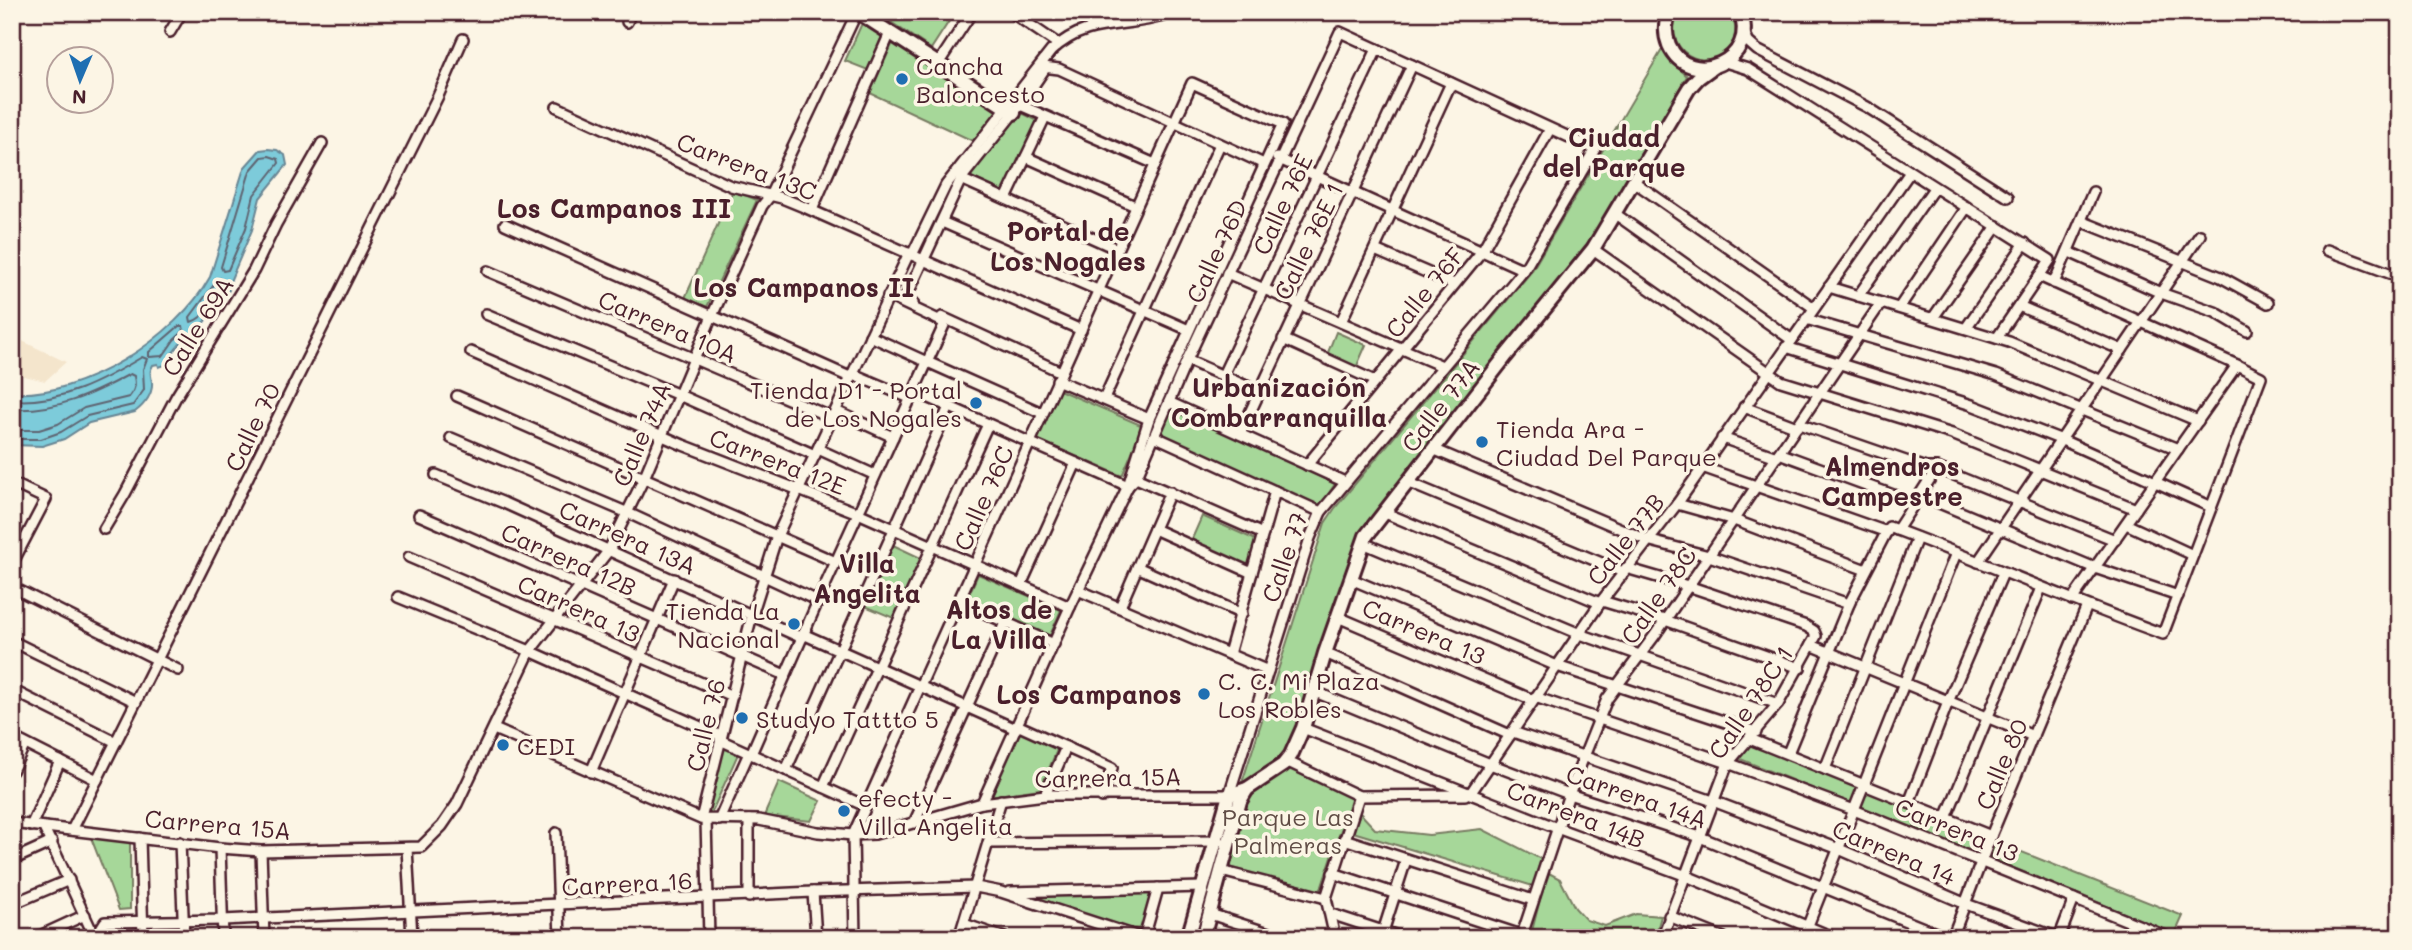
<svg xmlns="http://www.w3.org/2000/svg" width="2412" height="950" viewBox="0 0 2412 950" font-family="Mali,sans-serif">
  <rect width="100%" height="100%" fill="#fcf5e5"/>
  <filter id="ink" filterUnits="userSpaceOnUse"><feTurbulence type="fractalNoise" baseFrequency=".0143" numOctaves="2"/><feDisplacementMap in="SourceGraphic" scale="14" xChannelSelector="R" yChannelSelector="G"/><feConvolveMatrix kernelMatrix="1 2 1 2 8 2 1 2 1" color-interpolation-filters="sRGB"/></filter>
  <g filter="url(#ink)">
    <!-- built -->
    <path fill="#f4e5cc" d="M12 336 66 362 45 381 12 373Z"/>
    <!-- green -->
    <g fill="#a6d799" stroke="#787b62" stroke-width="2">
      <path d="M876 12H955L931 49Z"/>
      <path d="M1679 12H1730C1735 21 1737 29 1734 39 1722 80 1656 56 1679 12Z"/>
      <path d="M863 21 883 34 868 70 845 61Z"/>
      <path d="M894 40 999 110 973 141 870 93Z"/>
      <path d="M1663 48 1668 58 1687 76 1592 237 1363 533 1356 547 1297 732 1281 761 1240 789 1325 523 1335 508 1531 272Z"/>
      <path d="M1020 112 1038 121 1005 193 967 175Z"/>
      <path d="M733 190 757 200 707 307 685 298Z"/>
      <path d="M1336 332 1366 345 1356 368 1327 355Z"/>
      <path d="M1057 389 1143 426 1122 476 1036 439Z"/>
      <path d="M1170 407 1335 484 1320 506 1158 433Z"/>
      <path d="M1202 516 1256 540 1249 567 1191 541Z"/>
      <path d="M893 545 923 559 896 619 865 606Z"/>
      <path d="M978 574 1061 610 1049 638 966 601Z"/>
      <path d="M1020 732 1058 748 1040 789 991 796Z"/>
      <path d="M1750 743 1858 788 1850 804 1738 758Z"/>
      <path d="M721 745 738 754 710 816H703Z"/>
      <path d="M1293 769 1350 793 1351 800 1320 892 1226 866 1246 797 1285 770Z"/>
      <path d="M779 782 821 801 811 821 764 816Z"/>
      <path d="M1867 791 1986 838 1978 855 1860 808Z"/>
      <path d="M1360 813 1375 829 1429 835 1482 829 1541 859 1533 886 1353 832Z"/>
      <path d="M90 835 130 838V909L119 910Z"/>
      <path d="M1994 841 2183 916 2175 934 1987 857Z"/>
      <path d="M1547 872 1560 879 1575 908 1586 920 1605 926 1636 914 1661 916 1655 938H1551L1532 931Z"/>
      <path d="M1153 890 1140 934 1019 895Z"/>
    </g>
    <!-- water -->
    <path fill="#7dcbda" stroke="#698694" stroke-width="2" d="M268 149 277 150 285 155 287 165 260 198 252 230 231 279 229 290 202 325 180 344 171 355 168 364 159 367 158 364 153 365C149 372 151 374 152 382 153 395 144 405 135 412L89 423 64 439 42 446 12 445V393C82 398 177 337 210 277L244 168 260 150Z"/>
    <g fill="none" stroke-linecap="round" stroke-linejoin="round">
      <!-- shore -->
      <g stroke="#5e6471" stroke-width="2">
        <path d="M269 156 278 159 279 163 254 195 246 228 228 270 223 271 221 267 250 171 262 157Z"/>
        <path d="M219 278 223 282C220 295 204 319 191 322L190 317Z"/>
        <path d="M179 326H183L184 331 174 340 163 356 149 357V352Z"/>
        <path d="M12 400C60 404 102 381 142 357L147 359 143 369 144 390 133 405 87 416 61 432 41 439H12"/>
        <path d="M12 409C55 412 93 394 130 374L134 376C136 385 135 390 129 397L84 408 58 424 39 430H12"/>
      </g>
      <defs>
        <g id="minor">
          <path d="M1011 12 1058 44"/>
          <path d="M627 22 631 12"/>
          <path d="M1744 31 1748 42 1757 50 1867 107 2008 197"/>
          <path d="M170 32 182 12"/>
          <path d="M1725 62 1748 69 2050 260 1997 338"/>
          <path d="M938 64 972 12"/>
          <path d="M1043 67 1059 69 1264 164"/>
          <path d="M1020 105 1155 164"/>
          <path d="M557 107 731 186 782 198 804 207 1081 330"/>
          <path d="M1026 157 1135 206"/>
          <path d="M1277 158 1524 270"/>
          <path d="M961 179 1117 249"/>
          <path d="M1633 181 1814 308"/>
          <path d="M1006 199 1045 117"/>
          <path d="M812 210 890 33"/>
          <path d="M1614 213 1792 340"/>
          <path d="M2081 221 2221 277 2268 303"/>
          <path d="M942 222 1189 330"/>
          <path d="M505 224 852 378"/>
          <path d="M1593 249 1781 381 1952 434 2136 509"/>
          <path d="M1375 250 1454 284"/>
          <path d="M2327 250 2400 277"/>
          <path d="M2069 252 2161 293 2215 312 2247 331"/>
          <path d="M912 255 946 185 1051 51C1091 14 1129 31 1173 12"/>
          <path d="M488 271 833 418"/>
          <path d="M1227 273 1442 366"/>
          <path d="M2039 276 2237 365"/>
          <path d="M2054 283 2093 192"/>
          <path d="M1829 287 2009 342 2198 421"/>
          <path d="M1858 296 1934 188"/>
          <path d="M913 303 905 300 961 179 1020 105 1046 67"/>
          <path d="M2019 306 2122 350"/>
          <path d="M1899 308 1967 207"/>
          <path d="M486 314 679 395 815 455"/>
          <path d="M942 317 1061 372"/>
          <path d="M1933 318 1997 226"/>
          <path d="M1806 319 1996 375 2178 449"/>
          <path d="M1341 322 1451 83"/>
          <path d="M1966 328 2025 243"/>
          <path d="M870 336 927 362"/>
          <path d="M1283 339 1375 381"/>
          <path d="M1786 347 1972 405 2062 440 2211 507"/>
          <path d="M471 352 683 445 858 513 1070 607"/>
          <path d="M1187 360 1260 392"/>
          <path d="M932 364 1042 413"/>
          <path d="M853 374 910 398"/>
          <path d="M1223 375 1377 49"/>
          <path d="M1057 380 1149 419"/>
          <path d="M914 391 1128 486"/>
          <path d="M457 396 836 562"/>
          <path d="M1104 399 1220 144"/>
          <path d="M1169 402 1345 482"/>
          <path d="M1744 407 1797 427"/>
          <path d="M836 411 893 437"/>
          <path d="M1799 424 1926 468H1937L2115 540"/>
          <path d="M1240 434 1412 65"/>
          <path d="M1154 436 1321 512"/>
          <path d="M451 438 628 513 818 601"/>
          <path d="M1722 438 1777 457"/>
          <path d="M818 449 875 475"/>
          <path d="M1433 449 1647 540 1709 556 1849 604"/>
          <path d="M1779 453 1915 503"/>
          <path d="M1307 465 1482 251 1550 129"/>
          <path d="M1702 467 1887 532"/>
          <path d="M436 475 504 503 802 638"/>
          <path d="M1136 478 1263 534"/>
          <path d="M1407 482 1623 572"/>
          <path d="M12 483 46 499 12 564"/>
          <path d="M1920 495 2095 568 2178 596"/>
          <path d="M1677 504 1734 520 1866 570"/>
          <path d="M1383 512 1600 603"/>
          <path d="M419 515 785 675"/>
          <path d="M2126 524 2193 555"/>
          <path d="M104 529 125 494 176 397 254 270 276 224 322 143"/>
          <path d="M1154 529 1252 573"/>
          <path d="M1897 530 1937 468"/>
          <path d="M1363 543 1580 634 1778 704"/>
          <path d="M409 557 732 696"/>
          <path d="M1978 562 2200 235"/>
          <path d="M1137 567 1242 614"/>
          <path d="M1626 568 1688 586 1806 626 1814 631 1816 636 1778 704 1728 763 1662 938"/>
          <path d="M1351 579 1557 666 1756 732"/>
          <path d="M1021 585 1076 463"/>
          <path d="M12 587 178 670"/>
          <path d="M1078 590 1268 671"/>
          <path d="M398 597 530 651 721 736"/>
          <path d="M958 601 1054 644"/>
          <path d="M1602 601 1665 620 1800 668"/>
          <path d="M1120 607 1170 492"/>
          <path d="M1338 617 1533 700"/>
          <path d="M803 634 1016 729"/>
          <path d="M12 641 136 702"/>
          <path d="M1811 645 2033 736"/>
          <path d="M1325 653 1510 735"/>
          <path d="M1229 654 1275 491"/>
          <path d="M12 690 116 742"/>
          <path d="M1313 691 1490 764 1569 794 1700 837 1948 938"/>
          <path d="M1535 697 1728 763 1854 810 2170 938"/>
          <path d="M1017 725 1112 768 1102 797"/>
          <path d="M1303 728 1557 828 1684 875 1835 938"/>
          <path d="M494 729 701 819 759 820 818 832 853 835 875 834 982 803 1045 795H1229L1310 538 1321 512 1524 270 1595 149 1340 32 1187 360 1136 478 1128 486"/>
          <path d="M1513 732 1713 801 1839 849 1966 904 2059 938"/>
          <path d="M12 737 97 780"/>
          <path d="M1750 739 1991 836"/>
          <path d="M720 740 865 806"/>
          <path d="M1788 753 1849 604 1889 527C1981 561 2071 601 2163 634L2261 377 2237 365 2072 600"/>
          <path d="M751 754 818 601 945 323 888 296"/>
          <path d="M1286 761 1359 796 1465 795"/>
          <path d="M1825 769 1917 538"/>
          <path d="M786 770 949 407"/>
          <path d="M12 771 25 744"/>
          <path d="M591 772 674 579"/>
          <path d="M823 787 988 424"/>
          <path d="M1470 794 1600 603 1677 504 1910 172"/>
          <path d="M1045 795 1066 747"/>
          <path d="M1909 803 1948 702 2003 573"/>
          <path d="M1946 818 2041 588"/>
          <path d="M701 819 752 615 777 536 909 253"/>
          <path d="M706 820 709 938"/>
          <path d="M719 820 749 753"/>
          <path d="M12 823 220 848 261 851 421 847 442 826 457 804 530 651 609 550 644 478 712 316 762 206 770 196 857 12"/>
          <path d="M914 823 1005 623"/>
          <path d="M31 826 60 761"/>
          <path d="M44 828 95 938"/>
          <path d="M72 830 438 96 463 39"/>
          <path d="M556 833 560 938"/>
          <path d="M140 838 143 938"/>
          <path d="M1344 839 1533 900"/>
          <path d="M180 842 184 938"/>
          <path d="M988 843 1220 841"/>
          <path d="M220 848 223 938"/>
          <path d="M407 848 412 938"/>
          <path d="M261 851 264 938"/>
          <path d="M12 860 52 842"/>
          <path d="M1221 871 1326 898"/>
          <path d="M1333 873 1530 938"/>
          <path d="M813 892 816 938"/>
          <path d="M1010 892 1203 887"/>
          <path d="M749 897V820"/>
          <path d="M12 904 69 880"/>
          <path d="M1210 914 1284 938"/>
          <path d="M1331 914 1404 938"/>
          <path d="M1669 916 1724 938"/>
          <path d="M964 924 1005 938"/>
          <path d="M35 938 85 915"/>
          <path d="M95 938 105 922 223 920 813 892 976 887 1001 892 1142 938"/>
          <path d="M855 938 853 835 1192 83 1283 124 1149 419 1128 486 1070 607 982 803"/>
          <path d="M959 938 1001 800"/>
          <path d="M1144 938 1158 888"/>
          <path d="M1335 938 1326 898 1359 796"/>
          <path d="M1381 938 1406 860"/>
          <path d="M1521 938 1569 794 1607 699 1655 635 1881 303"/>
          <path d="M1803 938 1956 553"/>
          <path d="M1952 938 1991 836 2087 606"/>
          <path d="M2059 938 2074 899"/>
        </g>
        <g id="tertiary">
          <path d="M858 12 1014 113"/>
          <path d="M1669 12C1665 23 1664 33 1669 45 1689 91 1761 60 1740 12"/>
          <path d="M1188 938 1229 795 1247 789 1283 765 1291 755 1303 728 1325 653 1366 536 1505 357 1593 249 1689 88 1698 78 1713 67"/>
          <path d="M1203 938 1240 801 1247 789"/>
        </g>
      </defs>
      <!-- minor casing -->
      <use href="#minor" stroke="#4a1f2b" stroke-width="14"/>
      <!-- tertiary casing -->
      <use href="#tertiary" stroke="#4a1f2b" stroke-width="18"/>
      <!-- minor -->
      <use href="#minor" stroke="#fcf5e5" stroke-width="9"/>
      <!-- tertiary -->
      <use href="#tertiary" stroke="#fcf5e5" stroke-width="12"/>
    </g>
  </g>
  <!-- markers -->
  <g fill="#1f6fb2" stroke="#fcf5e5" stroke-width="2.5">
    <circle cx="902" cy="79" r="7"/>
    <circle cx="976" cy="403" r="7"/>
    <circle cx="1482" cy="442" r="7"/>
    <circle cx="794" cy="624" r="7"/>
    <circle cx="1204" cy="694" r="7"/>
    <circle cx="742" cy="718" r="7"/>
    <circle cx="503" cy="745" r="7"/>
    <circle cx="844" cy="811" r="7"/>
  </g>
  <g text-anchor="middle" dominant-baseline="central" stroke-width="7" stroke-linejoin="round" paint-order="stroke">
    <!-- poi labels -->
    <g font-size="24" fill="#4a1f2b" stroke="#fcf5e5" text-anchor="start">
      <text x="916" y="65">Cancha<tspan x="916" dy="28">Baloncesto</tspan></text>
      <text x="962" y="389" text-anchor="end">Tienda D1 - Portal<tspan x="962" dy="28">de Los Nogales</tspan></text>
      <text x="1496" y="428">Tienda Ara -<tspan x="1496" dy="28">Ciudad Del Parque</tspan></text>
      <text x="780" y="610" text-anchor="end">Tienda La<tspan x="780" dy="28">Nacional</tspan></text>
      <text x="1218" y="680">C. C. Mi Plaza<tspan x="1218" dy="28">Los Robles</tspan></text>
      <text x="756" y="718">Studyo Tattto 5</text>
      <text x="517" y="745">CEDI</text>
      <text x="858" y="797">efecty -<tspan x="858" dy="28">Villa Angelita</tspan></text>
    </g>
    <!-- street labels -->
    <g font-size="24" fill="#4a1f2b" stroke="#fcf5e5">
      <text transform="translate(747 166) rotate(21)">Carrera 13C</text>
      <text transform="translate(1282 204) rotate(-65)">Calle 76E</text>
      <text transform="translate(1308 241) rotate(-64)">Calle 76E 1</text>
      <text transform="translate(1216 251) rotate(-65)">Calle 76D</text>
      <text transform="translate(1424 292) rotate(-51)">Calle 76F</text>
      <text transform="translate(197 326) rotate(-58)">Calle 69A</text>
      <text transform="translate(668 326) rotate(23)">Carrera 10A</text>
      <text transform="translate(1440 405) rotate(-52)">Calle 77A</text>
      <text transform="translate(252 427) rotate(-64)">Calle 70</text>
      <text transform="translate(641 434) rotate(-67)">Calle 74A</text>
      <text transform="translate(778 461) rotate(21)">Carrera 12E</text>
      <text transform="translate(983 498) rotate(-66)">Calle 76C</text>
      <text transform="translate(628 537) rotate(24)">Carrera 13A</text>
      <text transform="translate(1625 539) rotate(-52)">Calle 77B</text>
      <text transform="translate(1284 557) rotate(-71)">Calle 77</text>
      <text transform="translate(569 559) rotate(24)">Carrera 12B</text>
      <text transform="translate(1658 595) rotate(-55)">Calle 78C</text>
      <text transform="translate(579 608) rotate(24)">Carrera 13</text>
      <text transform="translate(1424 631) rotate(23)">Carrera 13</text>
      <text transform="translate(1750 702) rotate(-56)">Calle 78C 1</text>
      <text transform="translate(705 725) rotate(-76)">Calle 76</text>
      <text transform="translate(2001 764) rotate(-67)">Calle 80</text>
      <text transform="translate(1108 777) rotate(-1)">Carrera 15A</text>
      <text transform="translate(1637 796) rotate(19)">Carrera 14A</text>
      <text transform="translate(1576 814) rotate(21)">Carrera 14B</text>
      <text transform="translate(218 824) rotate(5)">Carrera 15A</text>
      <text transform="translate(1957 829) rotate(22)">Carrera 13</text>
      <text transform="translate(1894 852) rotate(23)">Carrera 14</text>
      <text transform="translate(627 883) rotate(-3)">Carrera 16</text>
    </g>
    <!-- park labels -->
    <g font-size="24" fill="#614d46" stroke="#fcf5e5">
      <text x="1288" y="816">Parque Las<tspan x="1288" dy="28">Palmeras</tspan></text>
    </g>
    <!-- neighbourhood labels -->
    <g font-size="26" font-weight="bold" fill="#4a1f2b" stroke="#fcf5e5">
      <text x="1614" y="137">Ciudad<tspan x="1614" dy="30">del Parque</tspan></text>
      <text x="614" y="208">Los Campanos III</text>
      <text x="1068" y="231">Portal de<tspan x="1068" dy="30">Los Nogales</tspan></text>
      <text x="804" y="287">Los Campanos II</text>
      <text x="1279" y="387">Urbanización<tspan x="1279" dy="30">Combarranquilla</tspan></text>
      <text x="1892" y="466">Almendros<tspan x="1892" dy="30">Campestre</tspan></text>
      <text x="867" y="563">Villa<tspan x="867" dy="30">Angelita</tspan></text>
      <text x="999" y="609">Altos de<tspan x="999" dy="30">La Villa</tspan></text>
      <text x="1089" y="694">Los Campanos</text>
    </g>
  </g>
  <!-- margin -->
  <rect width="2412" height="950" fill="none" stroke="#fcf5e5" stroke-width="42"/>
  <rect x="21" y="21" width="2370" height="908" fill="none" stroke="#4a1f2b" stroke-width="2.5" filter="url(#ink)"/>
  <!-- north arrow -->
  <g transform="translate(80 80) rotate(182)"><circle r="33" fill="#fcf5e5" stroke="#b59f9b" stroke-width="2"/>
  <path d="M0-5L12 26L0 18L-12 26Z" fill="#1f6fb2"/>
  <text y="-10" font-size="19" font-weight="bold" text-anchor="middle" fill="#4a1f2b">N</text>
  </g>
</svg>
